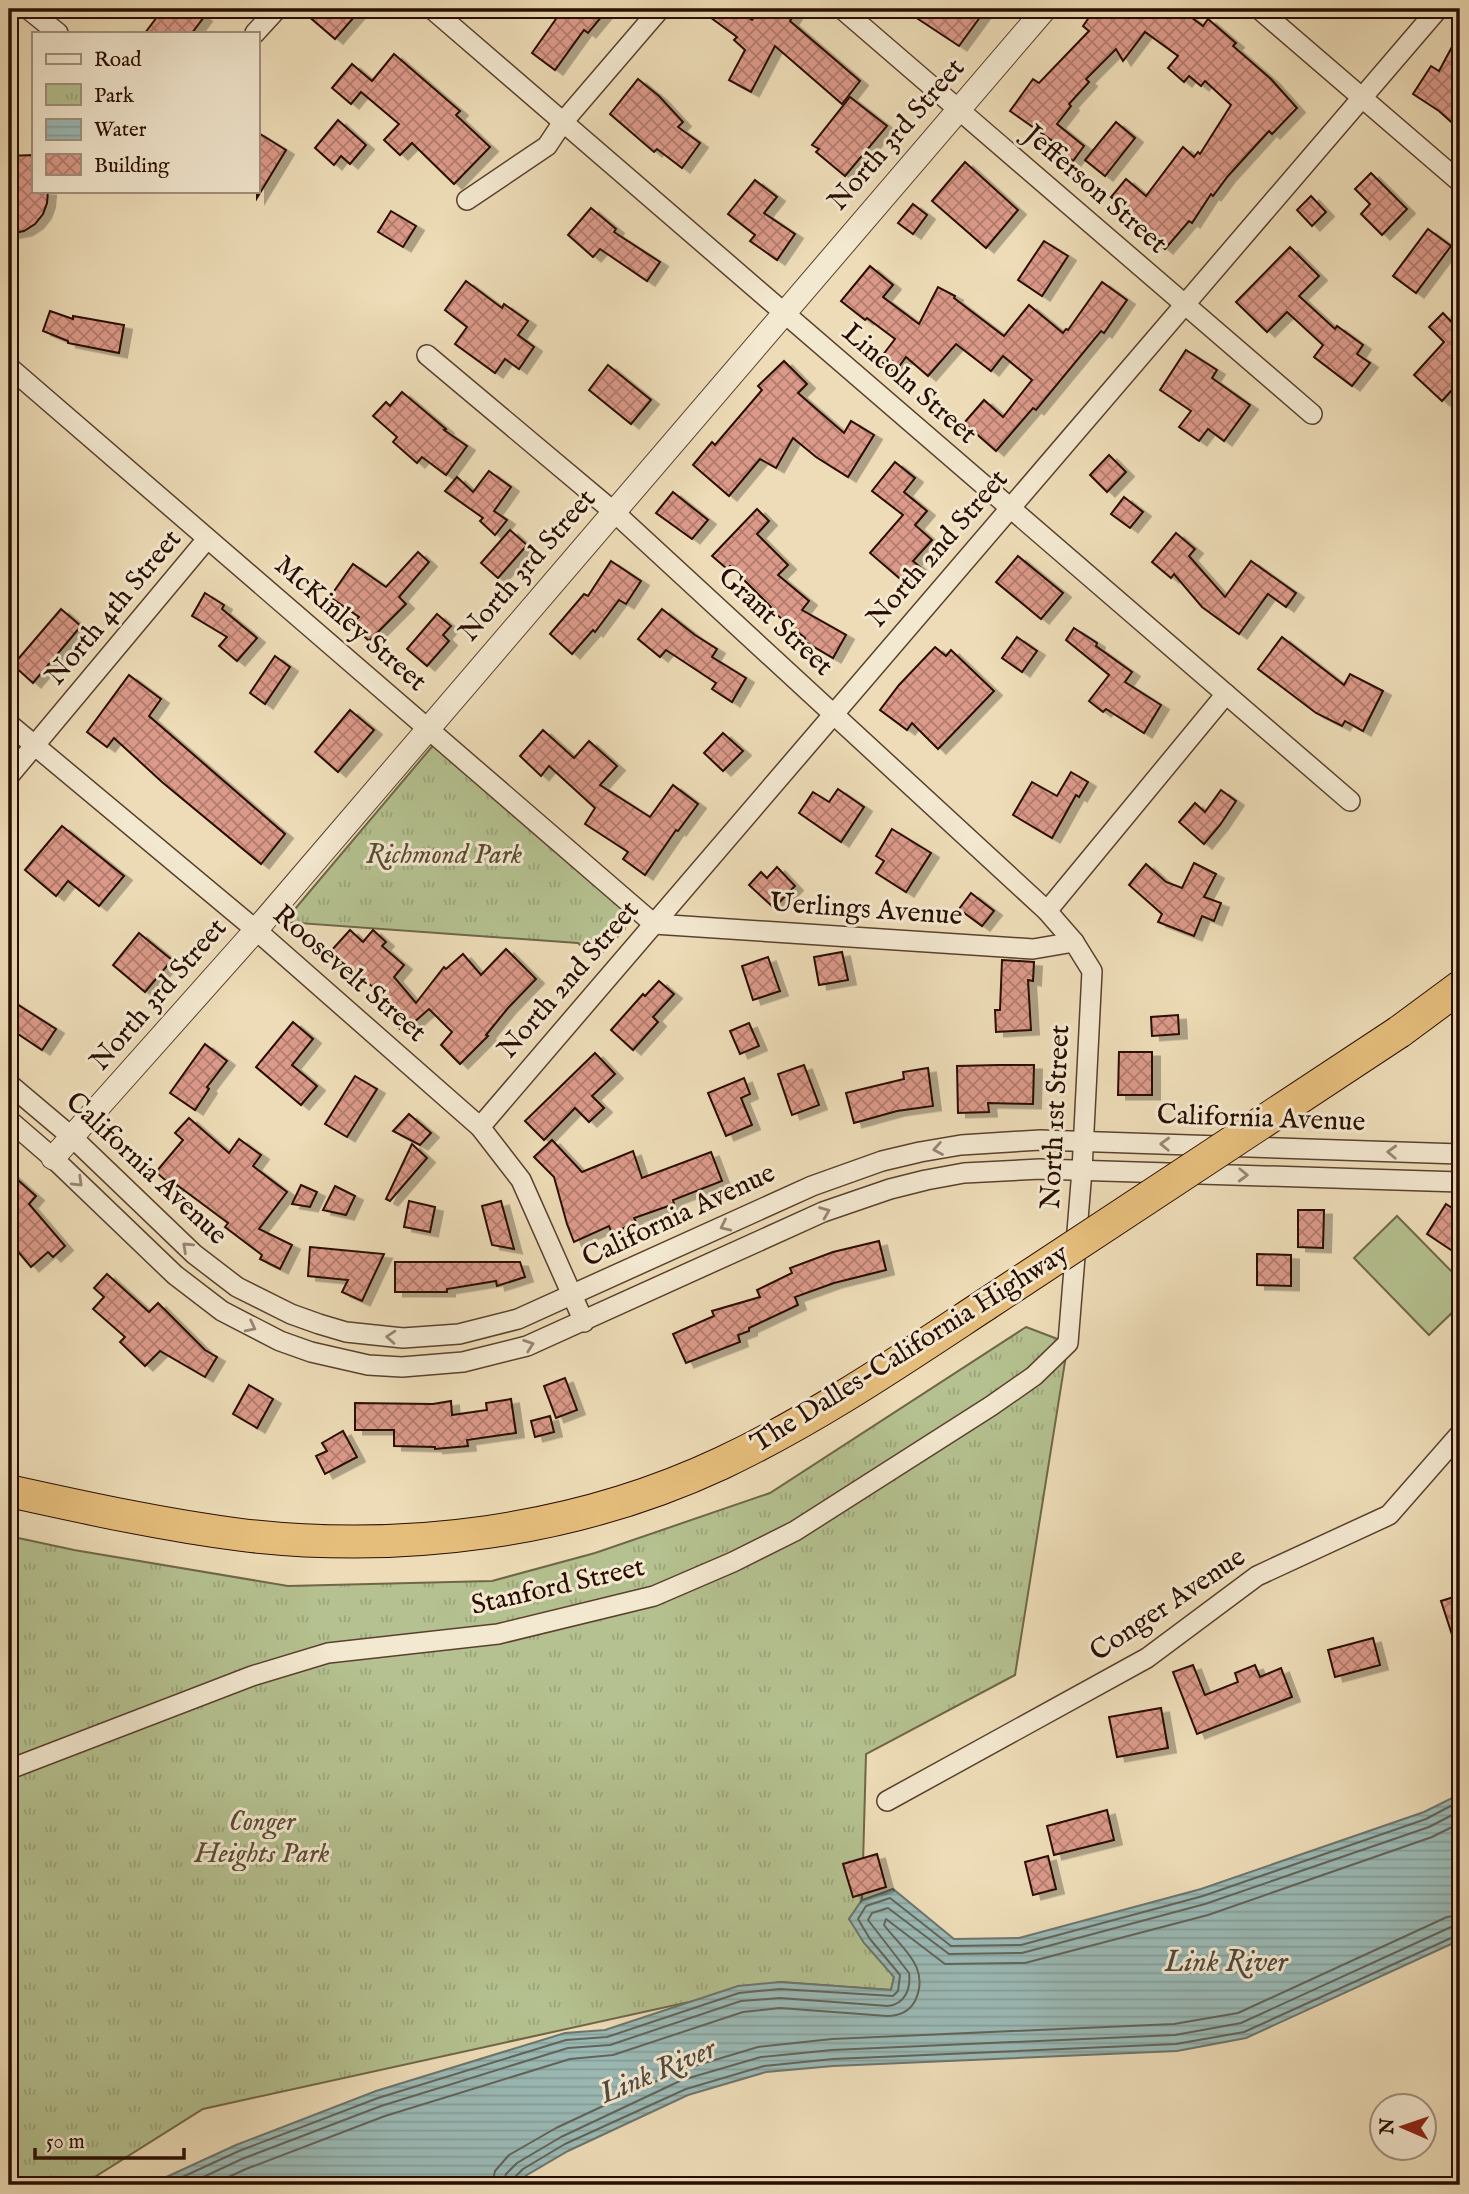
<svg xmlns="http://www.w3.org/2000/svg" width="1469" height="2194" viewBox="0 0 1469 2194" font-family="'IM FELL English',serif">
  <defs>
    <pattern id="park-tufts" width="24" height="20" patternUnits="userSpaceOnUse" patternTransform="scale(1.75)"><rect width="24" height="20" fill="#b5c190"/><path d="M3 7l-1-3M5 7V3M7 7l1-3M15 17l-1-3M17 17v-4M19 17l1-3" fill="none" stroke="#9ca57a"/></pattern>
    <pattern id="water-rules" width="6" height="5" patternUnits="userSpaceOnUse" patternTransform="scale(1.75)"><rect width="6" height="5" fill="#9bbab6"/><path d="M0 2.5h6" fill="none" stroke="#869f9b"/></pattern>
    <pattern id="building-cross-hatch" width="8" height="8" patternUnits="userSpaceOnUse" patternTransform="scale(1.75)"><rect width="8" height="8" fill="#dc9a8a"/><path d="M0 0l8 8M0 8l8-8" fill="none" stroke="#b27c6e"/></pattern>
    <filter id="shadow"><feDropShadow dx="8" dy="4.5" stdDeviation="0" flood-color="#0004"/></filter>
  </defs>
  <rect width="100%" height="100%" fill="#eddcb7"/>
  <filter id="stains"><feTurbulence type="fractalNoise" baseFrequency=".00286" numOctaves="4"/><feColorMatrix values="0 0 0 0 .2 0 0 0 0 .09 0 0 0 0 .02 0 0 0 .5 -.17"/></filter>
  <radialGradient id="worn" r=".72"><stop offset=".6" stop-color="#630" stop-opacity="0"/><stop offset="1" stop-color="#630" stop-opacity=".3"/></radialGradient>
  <!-- park -->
  <g fill="url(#park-tufts)" stroke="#6f6748" stroke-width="2">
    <path d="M435 743 627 911 625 929 596 959 578 943 284 922Z"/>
    <path d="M1026 1327 1068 1343 1015 1675 866 1754 862 1900 849 1919 894 1977 891 1990 780 1982 203 2109 82 2185H9V1536L74 1550 288 1586 492 1581 595 1553 770 1493Z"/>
  </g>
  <!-- pitch -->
  <path fill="#b5c190" stroke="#6f6748" stroke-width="2" d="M1397 1216 1460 1280V1305L1429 1335 1354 1258Z"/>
  <!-- water -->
  <path fill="url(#water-rules)" stroke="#6d756d" stroke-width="2" d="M1460 1794V1940L1246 2038 1177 2051 833 2066 766 2072 688 2095 568 2151 527 2175 516 2185H149L236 2145 376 2091 565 2033 605 2030 738 1986 780 1982 891 1990 894 1977 864 1943 849 1919 862 1900 893 1889 954 1939 1019 1938 1201 1889 1424 1812Z"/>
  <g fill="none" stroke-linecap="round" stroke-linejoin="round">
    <!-- shore -->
    <g stroke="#62645b" stroke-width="2">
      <path d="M165 2185 239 2151 378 2098 566 2040 607 2037 739 1993 780 1989 893 1996 898 1991 900 1975 870 1939 858 1919 866 1906 890 1898 951 1946 1021 1945 1203 1896 1426 1819 1460 1801"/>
      <path d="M186 2185 242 2159 381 2106 568 2048 610 2045 741 2001 780 1998 888 2006C905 2004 911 1989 909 1973L868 1920 872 1913 888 1908 949 1954 1022 1953 1205 1904 1429 1827 1460 1811"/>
      <path d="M211 2185 246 2169 385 2116 570 2059 613 2055 743 2012 780 2008 887 2016C899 2016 909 2012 915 2001 931 1967 902 1949 884 1925L886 1919 945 1964 1025 1963 1208 1915 1432 1837 1460 1823"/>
      <path d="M492 2185 495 2171 509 2155 556 2128 678 2071 758 2047 832 2039 1174 2024 1238 2013 1447 1917 1460 1915"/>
      <path d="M503 2185 506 2174 517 2163 561 2137 682 2080 761 2057 832 2050 1175 2035 1241 2023 1451 1927 1460 1925"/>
      <path d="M512 2185 513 2179 523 2169 565 2144 686 2089 764 2066 833 2059 1176 2044 1244 2032 1460 1934"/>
    </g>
  </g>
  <!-- building -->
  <g fill="url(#building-cross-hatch)" stroke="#290d00" stroke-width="2" filter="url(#shadow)">
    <path d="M163 9H193L204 17 192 33H145Z"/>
    <path d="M300 9H361L335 39Z"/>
    <path d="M563 9H608L588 33 584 30 555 70 532 53Z"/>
    <path d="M699 9H737L752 20 761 9H787L794 15 790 21 860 81 842 104 775 46 751 92 729 80 745 50 734 40 737 37Z"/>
    <path d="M903 9H986L959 46Z"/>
    <path d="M1095 9H1180L1203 26 1208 19 1236 43 1233 46 1271 79 1297 108 1272 134 1269 131 1228 176 1213 196 1211 194 1192 223 1189 221 1165 249 1121 211 1123 207 1111 197 1126 179 1146 196 1183 147 1194 157 1198 152 1200 154 1231 105 1205 81 1201 86 1189 76 1184 82 1168 68 1178 56 1145 32 1123 61 1116 49 1086 79 1089 82 1069 104 1071 106 1057 124 1084 146 1073 161 1059 150 1061 147 1010 111 1033 79 1039 83 1089 31 1083 26Z"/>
    <path d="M1460 32V130L1439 111 1413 94 1431 66 1439 71Z"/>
    <path d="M394 54 460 111 456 115 490 147 454 184 412 143 400 155 384 140 399 124 361 92 351 104 332 88 352 64 372 81Z"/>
    <path d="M638 79 659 96 683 122 678 127 700 143 682 168 657 149 654 152 610 114Z"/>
    <path d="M850 97 887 126 845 176 816 152 819 149 812 145Z"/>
    <path d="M338 120 366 145 350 164 341 156 334 165 315 148Z"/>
    <path d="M1116 122 1135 138 1105 176 1085 160Z"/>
    <path d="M257 132 286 150 257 198Z"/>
    <path d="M33 155V191H48L47 203 43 214 35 224 24 231 9 234V156Z"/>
    <path d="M965 162 1018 210 986 248 932 201Z"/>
    <path d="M1371 173 1407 209 1382 235 1361 214 1370 204 1355 189Z"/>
    <path d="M755 180 777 197 764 213 795 234 777 260 750 241 755 235 728 214Z"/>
    <path d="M1311 196 1326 212 1312 226 1297 210Z"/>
    <path d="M913 204 927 215 913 234 898 223Z"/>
    <path d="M591 208 616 229 614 232 660 262 647 281 600 249 593 257 568 235Z"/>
    <path d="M391 211 416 226 403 247 378 232Z"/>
    <path d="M1428 229 1451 246 1416 293 1393 276Z"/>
    <path d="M1044 241 1068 256 1042 296 1018 280Z"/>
    <path d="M1290 247 1319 276 1299 296 1335 329 1337 326 1363 345 1357 354 1370 363 1352 386 1314 357 1323 345 1287 312 1267 332 1236 302Z"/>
    <path d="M870 266 893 285 883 297 919 324 938 287 955 296 954 298 1004 336 1029 305 1063 333 1066 329 1068 330 1102 282 1127 300 1104 333 1101 331 1036 410 1033 408 996 451 964 423 984 400 1003 417 1032 380 1003 356 991 371 956 344 928 376 906 357 895 372 879 360 895 339 867 318 865 320 841 301Z"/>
    <path d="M466 281 502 308 504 304 528 321 518 335 534 347 519 369 505 359 495 373 455 344 467 327 445 310Z"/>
    <path d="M50 311 73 319V316L124 325 119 353 68 343V341L43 331Z"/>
    <path d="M1443 313 1457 328 1460 325V381L1442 401 1414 375 1444 342 1429 327Z"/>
    <path d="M1186 350 1217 370 1212 378 1250 405 1224 441 1208 429 1199 441 1179 427 1191 411 1160 390Z"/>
    <path d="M784 361 807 384 798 393 844 433 851 421 874 435 848 477 816 457 793 438 776 468 760 459 729 496 693 465 712 442 715 445 762 390 758 386Z"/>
    <path d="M608 365 651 400 631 424 589 390Z"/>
    <path d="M402 392 446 429 444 430 467 446 446 475 422 457 417 463 393 442 397 437 373 416 386 402 390 406Z"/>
    <path d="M1109 455 1126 472 1107 492 1090 475Z"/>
    <path d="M895 462 915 478 904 492 927 511 915 525 932 540 913 561 920 567 906 584 870 553 903 515 872 491Z"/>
    <path d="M489 471 511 487 494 511 507 520 495 535 480 521 483 518 445 491 457 477 473 492Z"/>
    <path d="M673 492 708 520 692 539 656 513Z"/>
    <path d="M1124 497 1143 512 1130 528 1111 514Z"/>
    <path d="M757 509 769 521 757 534 788 565 778 575 809 601 802 610 846 635 833 658 804 641 805 638 770 609 771 607 730 566 727 569 712 556Z"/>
    <path d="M510 530 527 545 498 578 481 563Z"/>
    <path d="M1176 533 1195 549 1189 556 1225 597 1251 561 1296 593 1286 607 1268 594 1239 634 1202 607 1174 574 1171 578 1152 562Z"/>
    <path d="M418 552 429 562 399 597 406 604 369 641 352 624 359 617 330 597 353 564 386 587Z"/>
    <path d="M1018 556 1063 593 1041 619 996 582Z"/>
    <path d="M611 561 641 581 626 604 619 600 595 632 593 630 572 654 550 634 584 594 588 596Z"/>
    <path d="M205 593 224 605 222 609 257 638 237 661 219 646 227 637 192 616Z"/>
    <path d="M61 609 81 626 33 683 13 665Z"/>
    <path d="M662 609 695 635 717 649 712 657 746 678 732 702 712 689 716 683 666 650 660 657 638 639Z"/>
    <path d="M437 614 451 626 443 635 449 641 427 666 407 649Z"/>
    <path d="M1074 628 1097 643 1096 646 1132 672 1125 682 1161 705 1144 733 1106 709 1103 712 1089 701 1109 675 1066 640Z"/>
    <path d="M1017 637 1037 651 1022 672 1002 658Z"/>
    <path d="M1282 637 1344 685 1350 674 1383 691 1363 731 1345 721 1342 726 1316 713 1258 669Z"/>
    <path d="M935 647 946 656 951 650 994 691 938 749 912 723 907 730 880 710 899 685Z"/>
    <path d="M275 656 290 667 265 704 250 693Z"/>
    <path d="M129 675 161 699 149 716 285 834 261 864 162 782 114 738 107 747 87 732Z"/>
    <path d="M350 710 374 730 338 772 315 752Z"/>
    <path d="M543 730 574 758 589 741 617 766 600 785 650 817 673 785 698 804 678 831 676 830 645 875 623 859 628 852 585 824 595 808 549 766 541 776 520 756Z"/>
    <path d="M723 733 743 751 723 771 704 753Z"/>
    <path d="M1071 772 1088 782 1079 797 1076 795 1052 838 1013 815 1032 782 1057 796Z"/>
    <path d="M838 789 864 807 841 842 799 813 813 792 829 802Z"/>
    <path d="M1221 790 1236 801 1220 825 1204 844 1179 822 1195 803 1205 812Z"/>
    <path d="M62 826 124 876 99 906 68 881 56 896 25 870Z"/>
    <path d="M892 829 931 853 906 892 876 873 884 861 876 856Z"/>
    <path d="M1194 863 1216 874 1204 897 1221 903 1214 921 1202 916 1194 936 1158 922 1162 914 1129 885 1146 864 1166 882 1182 888Z"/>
    <path d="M777 867 795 886 774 908 749 885 761 872 767 878Z"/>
    <path d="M971 893 994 911 982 926 959 909Z"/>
    <path d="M350 930 363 942 373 930 386 942 382 946 404 965 394 977 416 1003 444 967 446 969 463 954 481 975 506 949 536 979 508 1008 486 1035 488 1036 460 1064 441 1045 452 1032 429 1009 403 1032 398 1027 401 1022 385 1004 389 1001 331 951Z"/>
    <path d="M139 933 172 960 145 992 113 965Z"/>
    <path d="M842 952 848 980 819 985 814 957Z"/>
    <path d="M768 957 780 991 753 1000 742 966Z"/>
    <path d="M1002 960 1034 962 1033 981 1028 980 1031 1030 996 1032 995 1010H1000Z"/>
    <path d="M659 981 674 994 653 1017 658 1022 633 1050 611 1030 643 994 645 996Z"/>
    <path d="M9 999 56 1029 42 1050 9 1028Z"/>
    <path d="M1178 1015 1179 1034 1152 1036 1151 1017Z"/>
    <path d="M293 1022 313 1039 292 1065 317 1086 301 1105 256 1067Z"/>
    <path d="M749 1023 759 1046 740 1054 730 1031Z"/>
    <path d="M205 1044 227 1061 207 1087 209 1089 195 1110 170 1093Z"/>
    <path d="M1119 1052H1152V1095H1118Z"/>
    <path d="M595 1053 615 1074 592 1096 604 1108 589 1122 575 1108 544 1140 525 1121Z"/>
    <path d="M804 1065 819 1105 792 1115 778 1074Z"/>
    <path d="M998 1065H1034L1033 1104 988 1103 989 1112 958 1113 957 1066Z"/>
    <path d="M928 1068 933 1106 897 1111 854 1123 846 1093 904 1079 903 1072Z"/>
    <path d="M355 1076 377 1089 347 1137 325 1124Z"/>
    <path d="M744 1078 750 1094 741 1098 752 1125 726 1136 708 1093Z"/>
    <path d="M409 1114 431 1133 420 1145 393 1131Z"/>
    <path d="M189 1118 229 1153 239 1139 261 1155 253 1166 287 1192 259 1229 292 1245 280 1269 260 1259 262 1255 225 1227 228 1223 177 1185 174 1188 156 1172 183 1140 175 1133Z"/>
    <path d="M552 1140 582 1172 633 1151 642 1178 711 1152 722 1181 673 1200 674 1204 634 1218 636 1222 612 1234 609 1226 574 1242 567 1224 554 1177 534 1157Z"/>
    <path d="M412 1144 427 1158 390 1201 386 1199Z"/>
    <path d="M9 1172 36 1196 29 1204 65 1246 53 1257 48 1252 31 1267 9 1241Z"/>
    <path d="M301 1185 317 1192 310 1207 292 1204Z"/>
    <path d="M335 1186 355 1196 346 1215 323 1210Z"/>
    <path d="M409 1201 435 1207 430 1232 404 1227Z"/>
    <path d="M501 1201 514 1249 492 1245 482 1206Z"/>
    <path d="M1446 1204 1460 1213V1256L1427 1234Z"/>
    <path d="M1298 1210H1324L1323 1248 1298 1247Z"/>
    <path d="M879 1241 886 1270 834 1283 795 1297 798 1305 749 1328V1331L738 1335 740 1342 686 1363 673 1334 714 1316 712 1311 760 1297 757 1290 792 1273 790 1268 833 1252Z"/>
    <path d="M310 1247 384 1254 362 1301 342 1292 348 1280 308 1276Z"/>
    <path d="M1257 1254 1291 1255V1286L1257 1285Z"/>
    <path d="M395 1262H520L525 1277 497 1286 496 1281 447 1289V1292H395Z"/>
    <path d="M107 1274 149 1312 158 1303 205 1350 217 1357 205 1377 160 1351 145 1366 120 1342 125 1337 93 1309 104 1297 94 1288Z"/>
    <path d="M565 1378 577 1410 556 1418 544 1386Z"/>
    <path d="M249 1385 273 1399 257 1428 233 1414Z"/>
    <path d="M511 1399 516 1433 467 1440 468 1446 435 1449V1447L394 1446V1430H355V1403L433 1404 451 1401 452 1415 487 1410 486 1403Z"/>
    <path d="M550 1416 554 1432 535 1437 531 1421Z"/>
    <path d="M343 1431 357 1457 325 1474 316 1456 327 1451 322 1443Z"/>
    <path d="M1460 1595V1649L1457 1650 1441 1601Z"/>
    <path d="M1373 1638 1380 1665 1335 1677 1328 1650Z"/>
    <path d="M1193 1665 1205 1695 1238 1682 1235 1673 1255 1665 1260 1677 1281 1668 1292 1697 1197 1734 1173 1672Z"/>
    <path d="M1161 1708 1168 1748 1117 1757 1109 1717Z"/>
    <path d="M1107 1810 1114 1840 1054 1855 1047 1826Z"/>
    <path d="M877 1854 886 1887 853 1897 843 1864Z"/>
    <path d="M1048 1856 1056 1889 1033 1895 1025 1862Z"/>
  </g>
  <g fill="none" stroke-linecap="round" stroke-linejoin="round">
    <defs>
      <g id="minor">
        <path d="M28 9 58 33"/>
        <path d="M432 9 1350 801"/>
        <path d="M842 9 1312 414"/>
        <path d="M1259 9 1460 182"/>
        <path d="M255 33 277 9"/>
        <path d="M467 200 547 146 563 122 660 9"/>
        <path d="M9 367 654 924 1033 949 1074 942"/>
        <path d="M9 724 256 930 480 1127 521 1180 584 1322"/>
        <path d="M9 776 207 539"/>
        <path d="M1047 911 1226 694"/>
        <path d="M9 1084 73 1138 194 1254 237 1287 291 1314 319 1324 346 1332 403 1338 459 1334 518 1319 812 1186 882 1161 920 1152 961 1145 1040 1140 1460 1154"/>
        <path d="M9 1120 53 1158 175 1275 222 1311 280 1341 311 1352 368 1365 402 1367 463 1362 527 1346 823 1212 890 1189 926 1180 964 1173 1040 1169 1460 1182"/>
        <path d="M480 1127 1438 9"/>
        <path d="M10 1769 252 1676 328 1653 498 1634 654 1596 733 1562 795 1531 991 1406 1034 1376 1068 1343 1082 1170 1092 971 1074 942 1047 911 614 512 427 355"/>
        <path d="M887 1801 1147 1658 1257 1576 1389 1515 1460 1434"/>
      </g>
      <path id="tertiary" d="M53 1158 256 930 1045 9"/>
      <g id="trunk">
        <path d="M1399 1032 1460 987"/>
        <path d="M9 1491C86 1508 164 1525 242 1535 404 1554 575 1532 722 1463 815 1419 900 1361 985 1305"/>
      </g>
    </defs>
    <!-- minor casing -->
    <use href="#minor" stroke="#5a412e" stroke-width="22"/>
    <!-- tertiary casing -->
    <use href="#tertiary" stroke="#5a412e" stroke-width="25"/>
    <!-- trunk casing -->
    <use href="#trunk" stroke="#290d00" stroke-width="34"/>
    <!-- minor -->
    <use href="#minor" stroke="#f3e8d0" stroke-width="19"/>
    <!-- tertiary -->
    <use href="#tertiary" stroke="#f3e8d0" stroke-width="23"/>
    <!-- trunk -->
    <use href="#trunk" stroke="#e6be7c" stroke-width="32"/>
    <defs>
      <path id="trunk-bridge" d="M985 1305 1399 1032"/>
    </defs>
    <!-- trunk-bridge casing -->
    <use href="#trunk-bridge" stroke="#290d00" stroke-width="34" stroke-linecap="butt"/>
    <!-- trunk-bridge -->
    <use href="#trunk-bridge" stroke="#e6be7c" stroke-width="32"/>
  </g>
  <!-- one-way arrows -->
  <defs><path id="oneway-chevron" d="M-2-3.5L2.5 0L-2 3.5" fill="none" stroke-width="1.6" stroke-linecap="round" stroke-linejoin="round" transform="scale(1.75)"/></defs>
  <g stroke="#988572">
    <use href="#oneway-chevron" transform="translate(1165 1144) rotate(-178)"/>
    <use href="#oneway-chevron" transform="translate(938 1149) rotate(170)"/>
    <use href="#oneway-chevron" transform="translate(1392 1152) rotate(-178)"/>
    <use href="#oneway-chevron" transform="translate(1243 1175) rotate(2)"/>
    <use href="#oneway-chevron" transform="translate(78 1182) rotate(44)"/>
    <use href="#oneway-chevron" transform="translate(825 1212) rotate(-22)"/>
    <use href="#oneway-chevron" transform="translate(725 1226) rotate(155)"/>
    <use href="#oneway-chevron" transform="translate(187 1247) rotate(-137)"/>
    <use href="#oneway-chevron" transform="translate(251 1327) rotate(27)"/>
    <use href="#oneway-chevron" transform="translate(391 1337) rotate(-176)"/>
    <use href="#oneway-chevron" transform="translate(529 1345) rotate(-19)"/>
  </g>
  <g text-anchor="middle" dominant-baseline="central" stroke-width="6" stroke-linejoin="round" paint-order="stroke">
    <!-- street labels -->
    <g font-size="28" fill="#290d00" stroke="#f3e8d0">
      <text transform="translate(897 135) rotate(-49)">North 3rd Street</text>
      <text transform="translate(1095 190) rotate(41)">Jefferson Street</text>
      <text transform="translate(909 384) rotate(41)">Lincoln Street</text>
      <text transform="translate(938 549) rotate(-49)">North 2nd Street</text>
      <text transform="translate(528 566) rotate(-49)">North 3rd Street</text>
      <text transform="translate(114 608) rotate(-50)">North 4th Street</text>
      <text transform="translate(775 622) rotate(43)">Grant Street</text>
      <text transform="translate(350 624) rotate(41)">McKinley Street</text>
      <text transform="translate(866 910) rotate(4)">Uerlings Avenue</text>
      <text transform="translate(349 974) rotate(41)">Roosevelt Street</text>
      <text transform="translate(569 980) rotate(-49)">North 2nd Street</text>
      <text transform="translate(159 995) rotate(-49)">North 3rd Street</text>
      <text transform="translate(1056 1117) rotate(-87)">North 1st Street</text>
      <text transform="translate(1261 1119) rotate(2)">California Avenue</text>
      <text transform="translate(146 1169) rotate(43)">California Avenue</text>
      <text transform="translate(679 1216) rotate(-25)">California Avenue</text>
      <text transform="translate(910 1349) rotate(-32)">The Dalles-California Highway</text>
      <text transform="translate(558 1587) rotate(-13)">Stanford Street</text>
      <text transform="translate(1168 1605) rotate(-34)">Conger Avenue</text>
    </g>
    <!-- park labels -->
    <g font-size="28" font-style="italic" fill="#5a4c32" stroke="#f3e8d0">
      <text x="444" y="855">Richmond Park</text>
      <text x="262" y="1822">Conger<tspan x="262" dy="32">Heights Park</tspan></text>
    </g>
    <!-- water labels -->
    <g font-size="30" font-style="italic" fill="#514a40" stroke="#f3e8d0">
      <text x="1226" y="1963">Link River</text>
      <text transform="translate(658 2072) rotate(-23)">Link River</text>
    </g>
  </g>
  <!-- margin -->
  <rect width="1469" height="2194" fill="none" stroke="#eddcb7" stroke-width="35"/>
  <rect x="10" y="10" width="1448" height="2173" fill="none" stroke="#290d00" stroke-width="3.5"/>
  <rect x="18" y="18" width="1434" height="2159" fill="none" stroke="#290d00" stroke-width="2"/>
  <!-- legend -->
  <rect x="32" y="32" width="228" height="161" fill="#f3e8d0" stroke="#a2907d" stroke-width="2"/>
  <rect x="46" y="54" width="35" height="10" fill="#f3e8d0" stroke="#a2907d" stroke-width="2"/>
  <text x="94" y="66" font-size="21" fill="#290d00">Road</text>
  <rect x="46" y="84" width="35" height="21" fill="url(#park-tufts)" stroke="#a2907d" stroke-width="2"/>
  <text x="94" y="102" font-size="21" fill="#290d00">Park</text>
  <rect x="46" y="119" width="35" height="21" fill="url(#water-rules)" stroke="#a2907d" stroke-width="2"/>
  <text x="94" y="136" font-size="21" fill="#290d00">Water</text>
  <rect x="46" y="154" width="35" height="21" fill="url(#building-cross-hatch)" stroke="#a2907d" stroke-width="2"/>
  <text x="94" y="172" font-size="21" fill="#290d00">Building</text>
  <!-- north arrow -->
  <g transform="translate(1403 2127) rotate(272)"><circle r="33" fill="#f3e8d0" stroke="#a2907d" stroke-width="2"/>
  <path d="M0-5L12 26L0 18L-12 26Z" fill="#8f2418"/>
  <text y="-10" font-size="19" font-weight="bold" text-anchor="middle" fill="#290d00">N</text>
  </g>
  <!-- scale -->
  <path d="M35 2148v10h149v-10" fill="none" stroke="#290d00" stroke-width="3.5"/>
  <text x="46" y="2148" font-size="21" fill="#290d00" stroke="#f3e8d0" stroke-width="5" paint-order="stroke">50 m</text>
  <rect width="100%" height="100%" filter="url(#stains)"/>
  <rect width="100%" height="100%" fill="url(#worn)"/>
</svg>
